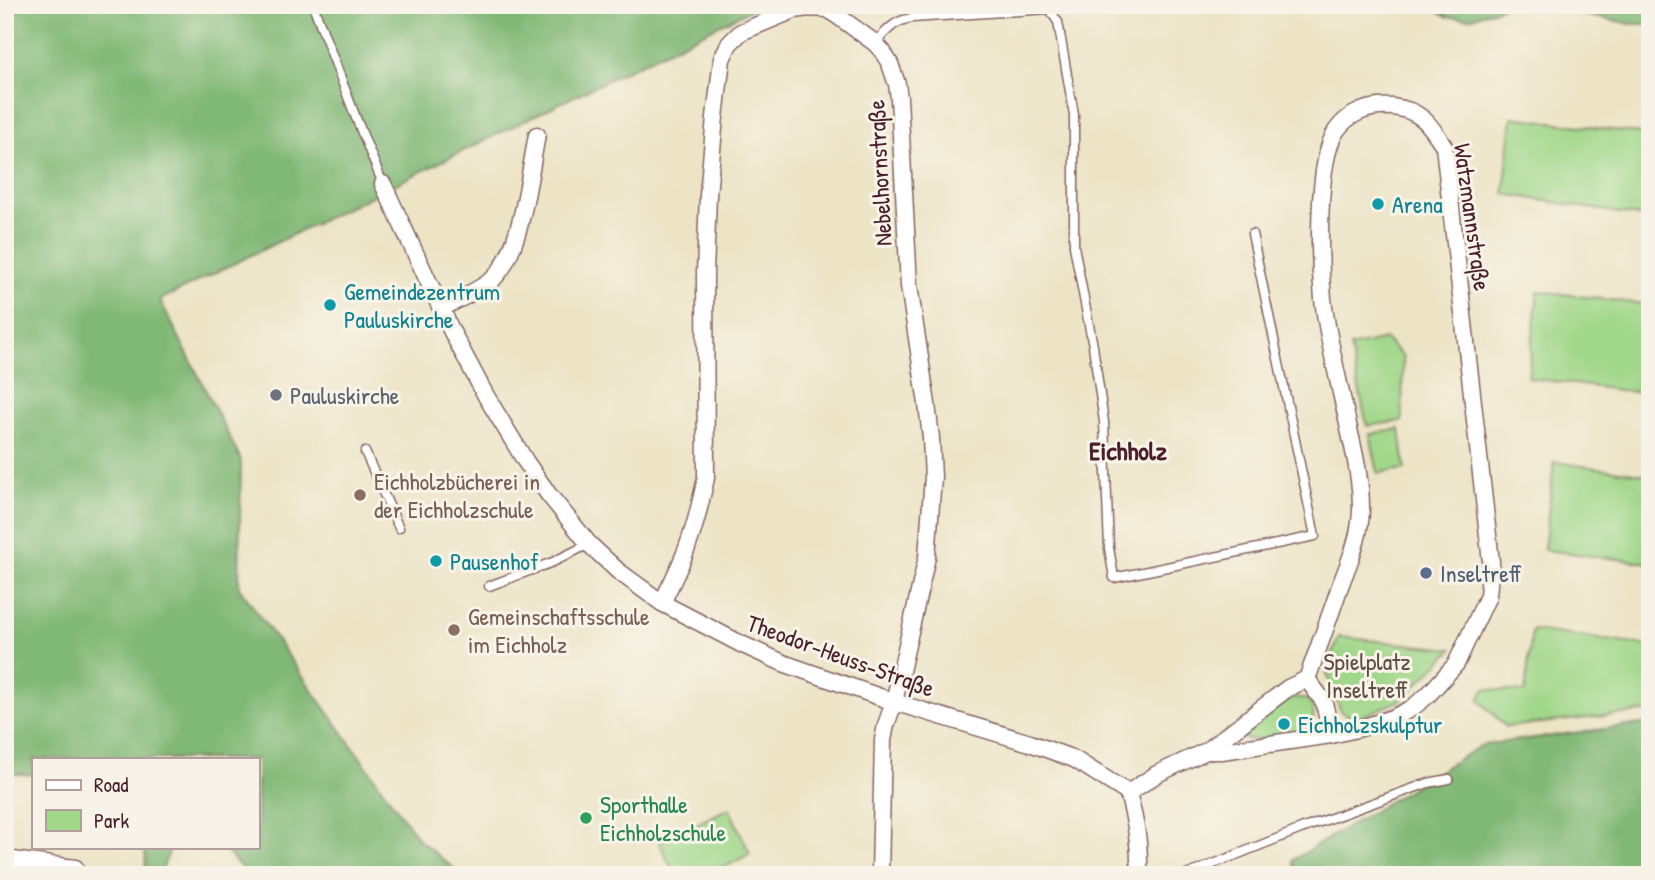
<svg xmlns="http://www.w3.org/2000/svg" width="1655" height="880" viewBox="0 0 1655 880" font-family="'Patrick Hand',sans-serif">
  <rect width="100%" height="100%" fill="#f7f3e8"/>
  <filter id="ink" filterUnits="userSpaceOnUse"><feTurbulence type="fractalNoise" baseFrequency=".0143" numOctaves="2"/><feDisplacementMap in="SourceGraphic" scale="14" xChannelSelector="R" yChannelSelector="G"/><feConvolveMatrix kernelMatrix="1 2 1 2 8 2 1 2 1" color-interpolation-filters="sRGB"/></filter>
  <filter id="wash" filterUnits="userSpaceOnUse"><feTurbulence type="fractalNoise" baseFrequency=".00686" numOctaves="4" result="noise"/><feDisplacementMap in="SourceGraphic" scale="28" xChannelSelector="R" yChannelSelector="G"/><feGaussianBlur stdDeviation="1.57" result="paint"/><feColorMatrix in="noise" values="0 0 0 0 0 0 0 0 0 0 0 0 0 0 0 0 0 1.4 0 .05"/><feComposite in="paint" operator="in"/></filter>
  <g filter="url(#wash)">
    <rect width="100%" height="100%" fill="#ede4c6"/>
    <!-- green -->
    <g fill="#a0d789" stroke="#757b5a" stroke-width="2">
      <path d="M1512 117 1650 135V218L1504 194Z"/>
      <path d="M1538 291 1650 305V394L1528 378Z"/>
      <path d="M1385 339 1403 357 1402 421 1367 426 1350 347Z"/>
      <path d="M1400 429 1405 469 1378 473 1370 434Z"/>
      <path d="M1554 462 1650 475V563L1544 550Z"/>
      <path d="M1532 630 1650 646V711L1506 727 1479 700 1485 689 1525 692Z"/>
      <path d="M1339 637 1453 649 1400 701 1355 719 1341 712 1326 671Z"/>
      <path d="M1295 697 1308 700C1316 713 1316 723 1304 733L1254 740C1248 739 1242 739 1240 733L1289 699Z"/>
      <path d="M729 808 750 854 709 875H675L659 842Z"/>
    </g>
    <!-- forest -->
    <g fill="#80b875" stroke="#656c50" stroke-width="2">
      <path d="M5 5H760L160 300 241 460 239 587 419 840 462 875H248L222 847H257V759H33V775L5 773Z"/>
      <path d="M1428 5H1507L1471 18 1448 17Z"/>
      <path d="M1530 5H1650V24H1632Z"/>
      <path d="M1650 723V875H1297L1293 860 1482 745Z"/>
      <path d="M145 847H171L160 875H146Z"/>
    </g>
  </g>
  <g filter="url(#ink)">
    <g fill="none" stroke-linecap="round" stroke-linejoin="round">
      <defs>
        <g id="service">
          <path d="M313 5 356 118 383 184"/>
          <path d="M875 43C888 30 893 21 912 18L1049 9 1058 22 1074 115V246L1093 346 1104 422 1109 548 1114 578 1315 536 1252 234"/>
          <path d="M365 452 399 528"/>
          <path d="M489 586 553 562 589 544"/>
          <path d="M1186 875 1301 829 1428 783 1449 779"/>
        </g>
        <g id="minor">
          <path d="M383 184 452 332 486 396 526 462 549 495 589 544 618 571 662 603 741 644 783 663 894 702 1030 743 1074 759 1128 793"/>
          <path d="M441 308C456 301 481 289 493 279 522 251 529 175 537 135"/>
          <path d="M662 603C669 588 677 573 683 558 694 532 700 505 706 478L705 273 708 195 715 117 722 59 729 44 741 32 794 10 808 8 828 9 875 43 883 52 890 64 897 84 899 98 909 286 927 404 931 438 933 477 927 557 894 702 886 725 883 740 880 875"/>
          <path d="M1307 679 1324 702 1331 735"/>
          <path d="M1128 793 1157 774 1206 751 1288 688 1307 679C1318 649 1329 619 1339 589 1349 562 1361 537 1361 508 1361 481 1355 455 1349 429 1340 386 1328 342 1323 299 1319 260 1316 163 1336 131 1348 113 1370 105 1392 107 1421 110 1429 123 1444 146L1491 562 1488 596 1456 664 1428 695 1412 708 1395 717 1361 728 1331 735 1222 751H1206"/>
          <path d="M1128 793C1136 823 1140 844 1139 875"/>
          <path d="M5 859 75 868 76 875"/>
        </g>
      </defs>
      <!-- service casing -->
      <use href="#service" stroke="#836461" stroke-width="11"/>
      <!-- minor casing -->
      <use href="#minor" stroke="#836461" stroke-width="19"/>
      <!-- service -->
      <use href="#service" stroke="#fff" stroke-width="8"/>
      <!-- minor -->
      <use href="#minor" stroke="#fff" stroke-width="16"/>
    </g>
  </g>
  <!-- markers -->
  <g fill="#0f9aa8" stroke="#f7f3e8" stroke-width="2.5">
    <circle cx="1378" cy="204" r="7"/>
    <circle cx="330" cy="305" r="7"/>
    <circle cx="436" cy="561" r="7"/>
    <circle cx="1284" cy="724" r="7"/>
  </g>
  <circle fill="#6b7280" stroke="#f7f3e8" stroke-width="2.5" cx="276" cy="395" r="7"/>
  <g fill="#8d6e63" stroke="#f7f3e8" stroke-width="2.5">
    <circle cx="360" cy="495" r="7"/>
    <circle cx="454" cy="630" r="7"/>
  </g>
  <circle fill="#5c6f8a" stroke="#f7f3e8" stroke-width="2.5" cx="1426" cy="573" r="7"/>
  <circle fill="#2e9e5b" stroke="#f7f3e8" stroke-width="2.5" cx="586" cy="818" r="7"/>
  <g text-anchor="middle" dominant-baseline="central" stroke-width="6" stroke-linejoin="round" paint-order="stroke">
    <!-- street labels -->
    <g font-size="24" fill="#4a1f2b" stroke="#f7f3e8">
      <text transform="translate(879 173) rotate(-93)">Nebelhornstraße</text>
      <text transform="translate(1473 217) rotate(82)">Watzmannstraße</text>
      <text transform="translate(841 655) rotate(20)">Theodor-Heuss-Straße</text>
    </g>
    <!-- culture labels -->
    <g font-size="24" fill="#0d838f" stroke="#f7f3e8" text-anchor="start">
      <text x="1392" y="204">Arena</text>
      <text x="344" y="291">Gemeindezentrum<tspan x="344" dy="28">Pauluskirche</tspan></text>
      <text x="450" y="561">Pausenhof</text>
      <text x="1298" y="724">Eichholzskulptur</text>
    </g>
    <!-- worship labels -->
    <g font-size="24" fill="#5b616d" stroke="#f7f3e8" text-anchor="start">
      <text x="290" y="395">Pauluskirche</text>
    </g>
    <!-- education labels -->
    <g font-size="24" fill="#785e54" stroke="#f7f3e8" text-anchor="start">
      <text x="374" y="481">Eichholzbücherei in<tspan x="374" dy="28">der Eichholzschule</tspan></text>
      <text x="468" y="616">Gemeinschaftsschule<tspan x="468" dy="28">im Eichholz</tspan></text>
    </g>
    <!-- service labels -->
    <g font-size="24" fill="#4e5e75" stroke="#f7f3e8" text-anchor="start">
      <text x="1440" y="573">Inseltreff</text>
    </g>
    <!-- park labels -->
    <g font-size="24" fill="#604d42" stroke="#f7f3e8">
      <text x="1367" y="661">Spielplatz<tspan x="1367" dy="28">Inseltreff</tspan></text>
    </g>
    <!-- leisure labels -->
    <g font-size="24" fill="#27864d" stroke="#f7f3e8" text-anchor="start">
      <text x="600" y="804">Sporthalle<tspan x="600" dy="28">Eichholzschule</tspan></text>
    </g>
    <!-- neighbourhood labels -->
    <g font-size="26" font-weight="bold" fill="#4a1f2b" stroke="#f7f3e8">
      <text x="1128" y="450">Eichholz</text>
    </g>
  </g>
  <!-- margin -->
  <rect width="1655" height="880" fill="none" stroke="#f7f3e8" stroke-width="28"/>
  <!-- legend -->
  <rect x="32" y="758" width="228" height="91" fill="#f7f3e8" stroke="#b29e9c" stroke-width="2"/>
  <rect x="46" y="780" width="35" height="10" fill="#ffffff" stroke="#b29e9c" stroke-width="2"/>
  <text x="94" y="792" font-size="21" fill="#4a1f2b">Road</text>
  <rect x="46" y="810" width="35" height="21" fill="#a0d789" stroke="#b29e9c" stroke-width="2"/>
  <text x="94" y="828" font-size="21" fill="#4a1f2b">Park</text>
</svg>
